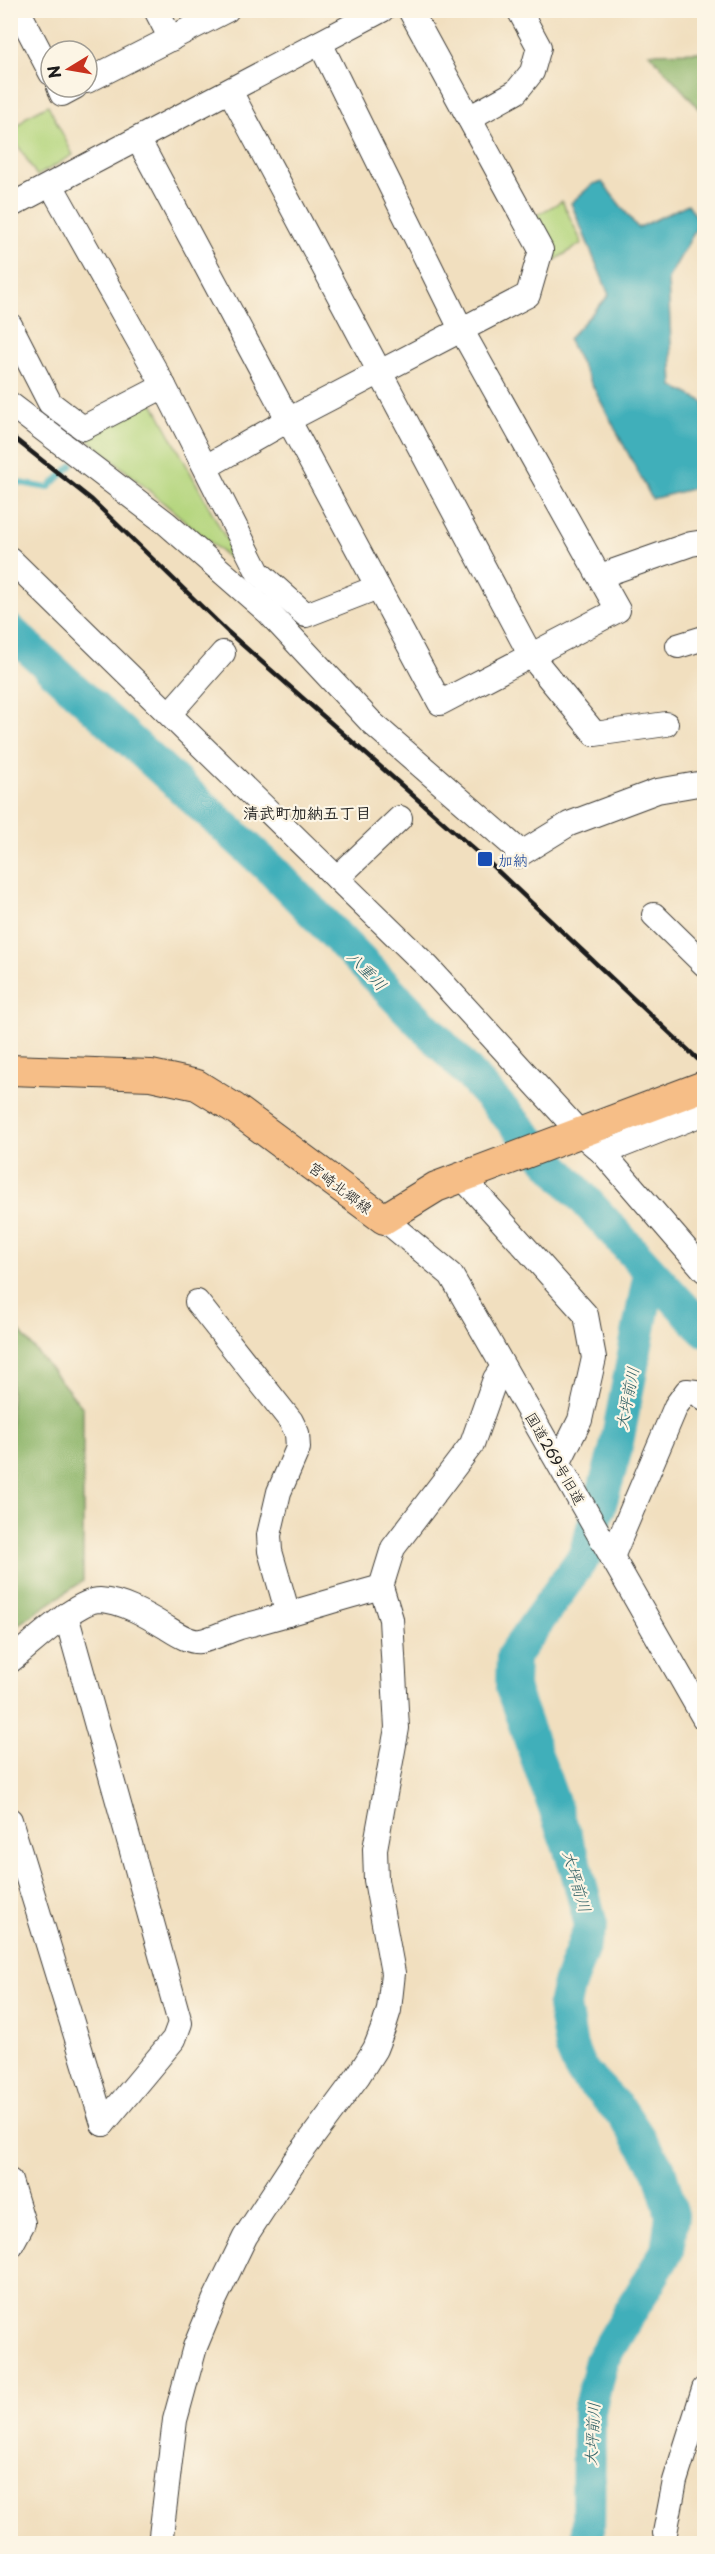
<svg xmlns="http://www.w3.org/2000/svg" width="715" height="2554" viewBox="0 0 715 2554" font-family="'Playpen Sans','Klee One',sans-serif">
  <rect width="100%" height="100%" fill="#fcf5e5"/>
  <filter id="ink" filterUnits="userSpaceOnUse"><feTurbulence type="fractalNoise" baseFrequency=".0167" numOctaves="2"/><feDisplacementMap in="SourceGraphic" scale="12" xChannelSelector="R" yChannelSelector="G"/><feConvolveMatrix kernelMatrix="1 2 1 2 8 2 1 2 1" color-interpolation-filters="sRGB"/></filter>
  <filter id="wash" filterUnits="userSpaceOnUse"><feTurbulence type="fractalNoise" baseFrequency=".008" numOctaves="4" result="noise"/><feDisplacementMap in="SourceGraphic" scale="24" xChannelSelector="R" yChannelSelector="G"/><feGaussianBlur stdDeviation="1.35" result="paint"/><feColorMatrix in="noise" values="0 0 0 0 0 0 0 0 0 0 0 0 0 0 0 0 0 1.4 0 .05"/><feComposite in="paint" operator="in"/></filter>
  <g filter="url(#wash)">
    <rect width="100%" height="100%" fill="#f1dfbf"/>
    <!-- green -->
    <g fill="#b4d57d" stroke="#68784c" stroke-width="1.5">
      <path d="M48 105 73 155 37 176 11 134 27 116Z"/>
      <path d="M562 201 582 243 549 264 535 216Z"/>
      <path d="M152 401 243 570 87 438Z"/>
    </g>
    <!-- forest -->
    <g fill="#8fb66c" stroke="#566944" stroke-width="1.5">
      <path d="M704 52V114L649 53Z"/>
      <path d="M11 1321 83 1408V1581L11 1629Z"/>
    </g>
    <!-- water -->
    <path fill="#3fafba" stroke="#2e666b" stroke-width="1.5" d="M602 182 638 228 688 204 700 222 668 279 673 386 704 402V486L652 499 568 339 609 295 571 203 593 184Z"/>
    <g fill="none" stroke-linecap="round" stroke-linejoin="round">
      <!-- stream -->
      <path stroke="#3fafba" stroke-width="6" d="M10 481 48 488 72 465"/>
      <!-- river -->
      <g stroke="#3fafba" stroke-width="34">
        <path d="M10 631 271 869 455 1058 704 1330"/>
        <path d="M588 2544 589 2411 601 2361 667 2251 672 2215 659 2169 623 2114 580 2069 571 2047 564 2006 568 1987 591 1925 576 1867 512 1688 513 1656 585 1555 615 1452 650 1273"/>
      </g>
    </g>
  </g>
  <g filter="url(#ink)">
    <g fill="none" stroke-linecap="round" stroke-linejoin="round">
      <defs>
        <g id="minor">
          <path d="M18 10 51 73"/>
          <path d="M156 10 171 39"/>
          <path d="M87 81 227 10"/>
          <path d="M59 87 62 94 75 87"/>
          <path d="M230 91 531 656 595 734 666 724"/>
          <path d="M469 118 516 92 532 72 539 47 519 10"/>
          <path d="M138 139 440 703 618 610 462 331 320 43"/>
          <path d="M51 185 164 386 258 572 306 615 378 587"/>
          <path d="M10 206 382 10"/>
          <path d="M10 325 50 403 83 428 164 386"/>
          <path d="M10 404 166 523 269 613 372 723 517 849V856L569 824 657 791 704 783"/>
          <path d="M206 467 288 420 528 295 541 250 410 10"/>
          <path d="M10 559 428 967 581 1134 603 1153 704 1270"/>
          <path d="M600 576 691 544 704 542"/>
          <path d="M678 646 704 638"/>
          <path d="M170 713 223 653"/>
          <path d="M337 878 400 818"/>
          <path d="M654 915 704 964"/>
          <path d="M603 1153 704 1113"/>
          <path d="M462 1177 586 1315 594 1358 580 1420 559 1462"/>
          <path d="M384 1219 451 1275 704 1718"/>
          <path d="M197 1302 291 1421 297 1433 298 1448 279 1492 269 1535 270 1551 288 1614"/>
          <path d="M612 1557 676 1406 687 1391 696 1392 704 1399"/>
          <path d="M66 1615 180 2023 174 2039 103 2124"/>
          <path d="M10 1661C30 1646 76 1600 100 1600 122 1601 146 1615 164 1626 174 1632 189 1643 201 1641 214 1638 227 1631 240 1627 287 1615 334 1600 381 1587"/>
          <path d="M10 1820 103 2124"/>
          <path d="M10 2181 23 2223 10 2247"/>
          <path d="M665 2533 675 2481 704 2389"/>
          <path d="M160 2544 175 2420 195 2347 214 2301 245 2237 294 2162 358 2076 375 2049 384 2026 389 2010 393 1973 376 1880 375 1849 397 1728 391 1619 381 1587 393 1548 472 1444 495 1379 503 1367"/>
        </g>
        <path id="major" d="M10 1070 151 1075 197 1085 234 1108 384 1219 436 1187 704 1086"/>
      </defs>
      <!-- minor casing -->
      <use href="#minor" stroke="#3c3934" stroke-width="26"/>
      <!-- major casing -->
      <use href="#major" stroke="#3c3934" stroke-width="32"/>
      <!-- minor -->
      <use href="#minor" stroke="#fff" stroke-width="24"/>
      <!-- major -->
      <use href="#major" stroke="#f6be87" stroke-width="30"/>
      <!-- rail -->
      <path stroke="#1c1c1c" stroke-width="4.5" d="M10 435 92 500 228 632 485 859 704 1065"/>
    </g>
  </g>
  <!-- markers -->
  <rect fill="#1a4fb4" stroke="#fcf5e5" stroke-width="2" x="477" y="851" width="16" height="16" rx="3"/>
  <g text-anchor="middle" dominant-baseline="central" stroke-width="4.5" stroke-linejoin="round" paint-order="stroke">
    <!-- transit labels -->
    <g font-size="15" fill="#164399" stroke="#fcf5e5" text-anchor="start">
      <text x="498" y="859">加納</text>
    </g>
    <!-- street labels -->
    <g font-size="15" fill="#1c1c1c" stroke="#fcf5e5">
      <text transform="translate(341 1187) rotate(37)">宮崎北郷線</text>
      <text transform="translate(556 1458) rotate(60)">国道269号旧道</text>
    </g>
    <!-- neighbourhood labels -->
    <g font-size="16" font-weight="bold" fill="#1c1c1c" stroke="#fcf5e5">
      <text x="307" y="812">清武町加納五丁目</text>
    </g>
    <!-- water labels -->
    <g font-size="16" font-style="italic" fill="#2c5e63" stroke="#fcf5e5">
      <text transform="translate(368 970) rotate(46)">八重川</text>
      <text transform="translate(626 1398) rotate(-79)">大坪前川</text>
      <text transform="translate(578 1881) rotate(74)">大坪前川</text>
      <text transform="translate(591 2434) rotate(-87)">大坪前川</text>
    </g>
  </g>
  <!-- margin -->
  <rect width="715" height="2554" fill="none" stroke="#fcf5e5" stroke-width="36"/>
  <!-- north arrow -->
  <g transform="translate(69 69) rotate(259)"><circle r="28" fill="#fcf5e5" stroke="#a29e95" stroke-width="1.5"/>
  <path d="M0-4.5L10 22L0 15L-10 22Z" fill="#c8321e"/>
  <text y="-9" font-size="16" font-weight="bold" text-anchor="middle" fill="#1c1c1c">N</text>
  </g>
</svg>
